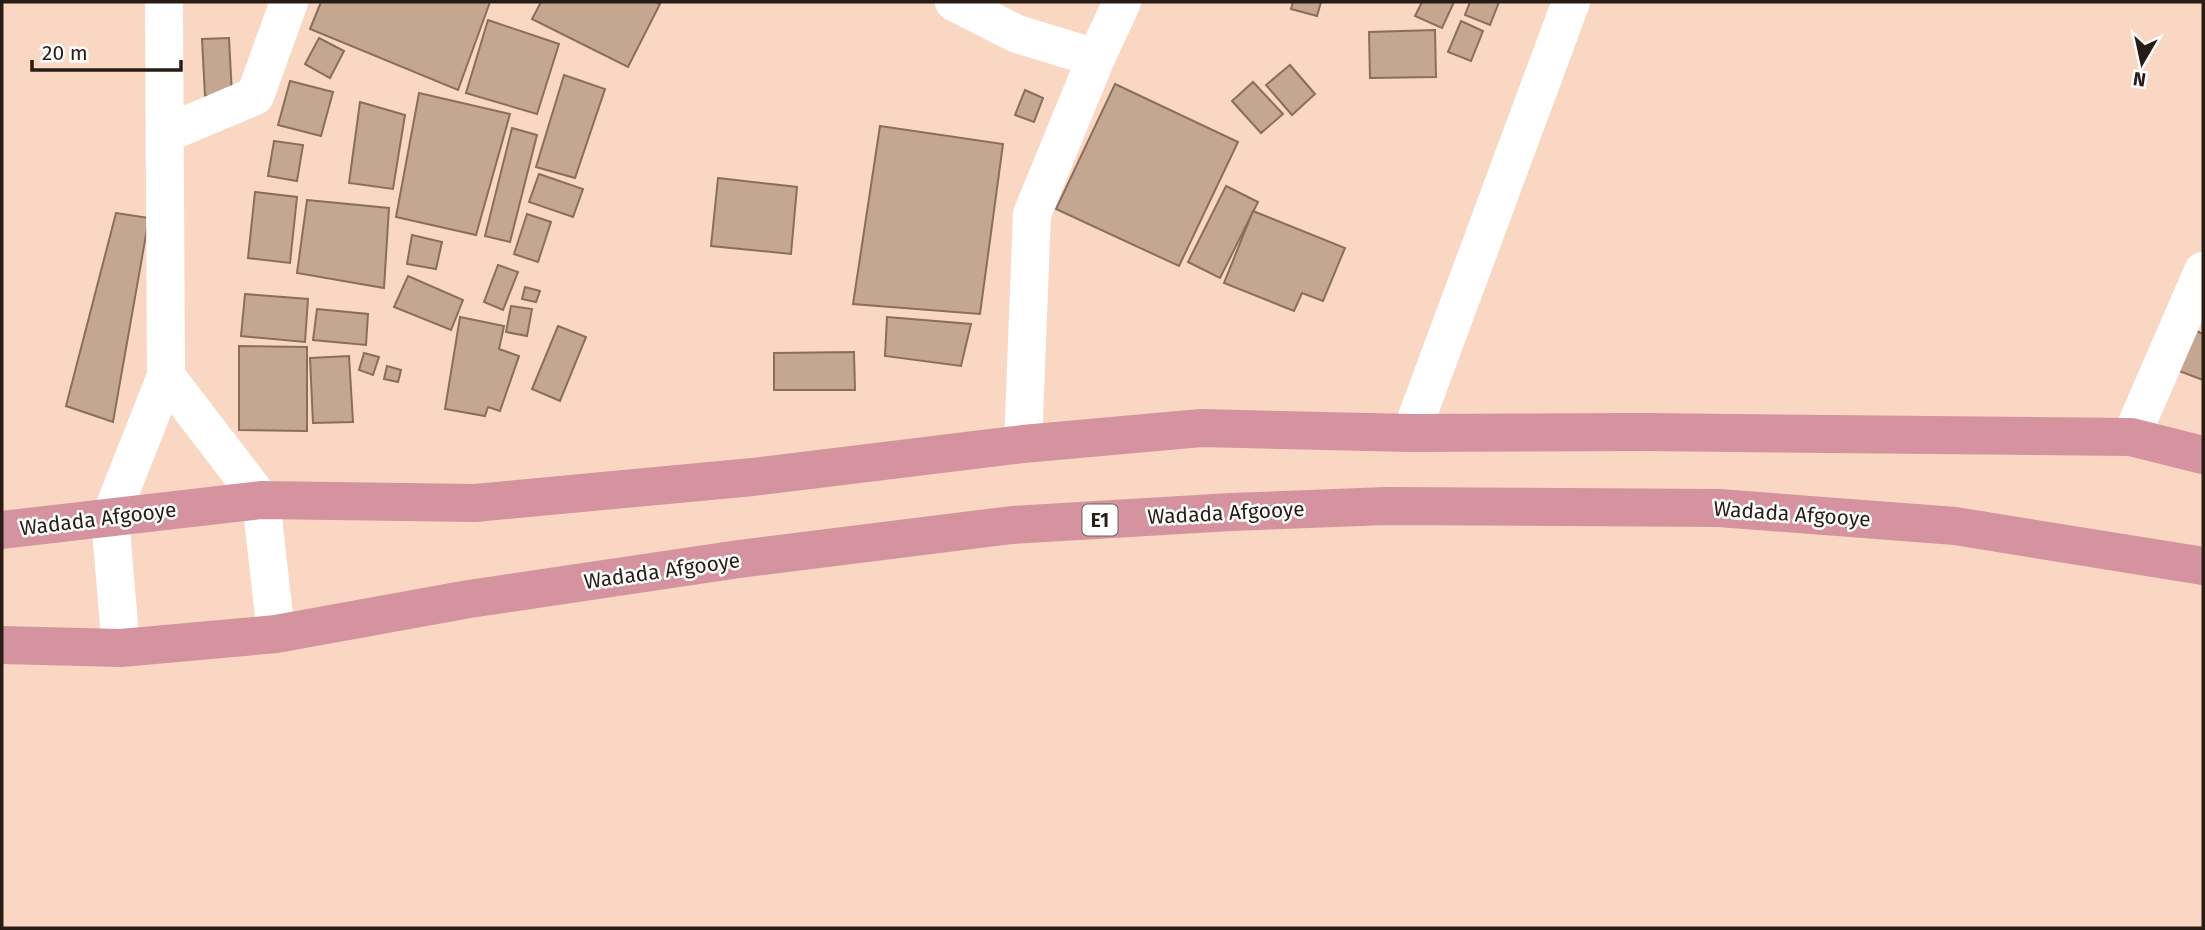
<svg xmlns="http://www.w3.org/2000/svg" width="2205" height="930" viewBox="0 0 2205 930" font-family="'Fira Sans',sans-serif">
  <rect width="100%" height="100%" fill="#f9d7c3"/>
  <!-- building -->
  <g fill="#c5a791" stroke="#896e59" stroke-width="2">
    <path d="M321 2H490L458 90 310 29Z"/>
    <path d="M541 2H656L660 4 628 67 532 19Z"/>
    <path d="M1293 2H1321L1317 16 1291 9Z"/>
    <path d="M1422 2H1454L1442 28 1415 16Z"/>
    <path d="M1470 2H1499L1490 25 1465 15Z"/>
    <path d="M488 20 559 44 537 114 466 93Z"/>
    <path d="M1461 21 1483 31 1471 61 1448 52Z"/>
    <path d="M1435 30 1436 77 1370 78 1369 32Z"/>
    <path d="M229 38 232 95 205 96 202 39Z"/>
    <path d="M319 38 344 51 330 78 305 64Z"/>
    <path d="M1290 65 1315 94 1292 115 1266 85Z"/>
    <path d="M564 75 605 89 575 178 536 167Z"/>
    <path d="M290 81 333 92 321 136 278 125Z"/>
    <path d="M1253 82 1283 114 1261 133 1232 101Z"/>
    <path d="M1115 84 1238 142 1179 266 1056 209Z"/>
    <path d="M1025 90 1043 98 1034 122 1015 115Z"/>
    <path d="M419 93 510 114 476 235 396 217Z"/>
    <path d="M360 102 405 115 393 189 349 183Z"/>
    <path d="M880 126 1003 144 980 314 853 304Z"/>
    <path d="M512 128 537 135 510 242 485 236Z"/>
    <path d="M274 141 303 145 297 181 268 176Z"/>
    <path d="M539 174 583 189 573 217 529 202Z"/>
    <path d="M718 178 797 187 791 254 711 246Z"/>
    <path d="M1226 186 1258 202 1220 278 1188 262Z"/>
    <path d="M255 192 297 197 290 263 248 258Z"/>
    <path d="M307 200 389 208 384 288 297 273Z"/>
    <path d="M1253 211 1345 248 1323 301 1302 293 1294 311 1224 283Z"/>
    <path d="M116 213 149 218 113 422 66 406Z"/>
    <path d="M527 214 551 222 538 262 514 254Z"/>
    <path d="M412 235 442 242 436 269 407 264Z"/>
    <path d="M498 265 518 272 503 310 484 302Z"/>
    <path d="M408 276 463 300 451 330 394 307Z"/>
    <path d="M525 287 540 291 536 302 522 299Z"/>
    <path d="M245 294 308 299 305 342 241 336Z"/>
    <path d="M511 306 532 309 527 336 506 332Z"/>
    <path d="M317 309 368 314 366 345 313 340Z"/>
    <path d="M460 317 504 326 499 349 519 356 500 411 488 407 485 416 445 409Z"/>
    <path d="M887 317 971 324 961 366 885 356Z"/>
    <path d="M558 326 586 337 560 401 532 389Z"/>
    <path d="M2195 330 2203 334V380L2179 371Z"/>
    <path d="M239 346 307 347V431L239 430Z"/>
    <path d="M854 352 855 390H774V353Z"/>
    <path d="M364 353 379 357 373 375 359 370Z"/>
    <path d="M349 356 353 422 313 423 310 358Z"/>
    <path d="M387 366 401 370 398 382 384 379Z"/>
  </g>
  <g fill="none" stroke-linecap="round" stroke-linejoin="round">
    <!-- minor -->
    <g stroke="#fff" stroke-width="38">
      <path d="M954 2 1017 34 1096 58"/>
      <path d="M165 134 255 96 289 2"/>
      <path d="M166 376 261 500 276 634"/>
      <path d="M1411 433 1571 2"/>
      <path d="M2131 437 2203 271"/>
      <path d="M1023 444 1032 214 1096 58 1122 2"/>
      <path d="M121 648 110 518 166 376 164 2"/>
    </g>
    <!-- trunk -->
    <g stroke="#d4939f" stroke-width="38">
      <path d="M2 530 261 500 475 503 753 477 1023 444 1201 428 1411 433 1643 432 2131 437 2203 455"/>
      <path d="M2 645 121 648 276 634 469 599 739 559 1012 525 1231 512 1386 506 1719 508 1955 526 2203 566"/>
    </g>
  </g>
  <g text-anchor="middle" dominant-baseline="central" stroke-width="5" stroke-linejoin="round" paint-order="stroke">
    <!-- shield labels -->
    <rect fill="#fff" stroke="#68605b" stroke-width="2" x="1082.5" y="504.5" width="35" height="31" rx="5"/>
    <g font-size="19" font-weight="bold" fill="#281c15">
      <text x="1100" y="520">E1</text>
    </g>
    <!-- street labels -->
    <g font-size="21" fill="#281c15" stroke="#fff">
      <text transform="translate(1226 513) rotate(-3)">Wadada Afgooye</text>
      <text transform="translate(1792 514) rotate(4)">Wadada Afgooye</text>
      <text transform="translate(98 519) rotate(-7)">Wadada Afgooye</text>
      <text transform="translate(662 571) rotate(-8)">Wadada Afgooye</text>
    </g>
  </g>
  <!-- border -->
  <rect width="2205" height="930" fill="none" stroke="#281c15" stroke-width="7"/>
  <!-- north arrow -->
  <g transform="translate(2142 63) rotate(189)" stroke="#ffffff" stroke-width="5" paint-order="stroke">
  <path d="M0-5L12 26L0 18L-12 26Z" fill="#281c15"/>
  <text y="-10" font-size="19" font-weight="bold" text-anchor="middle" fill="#281c15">N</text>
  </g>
  <!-- scale -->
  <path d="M32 60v10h149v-10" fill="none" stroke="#281c15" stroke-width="3.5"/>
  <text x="42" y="60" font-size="21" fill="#281c15" stroke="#ffffff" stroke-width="5" paint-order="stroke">20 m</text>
</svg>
